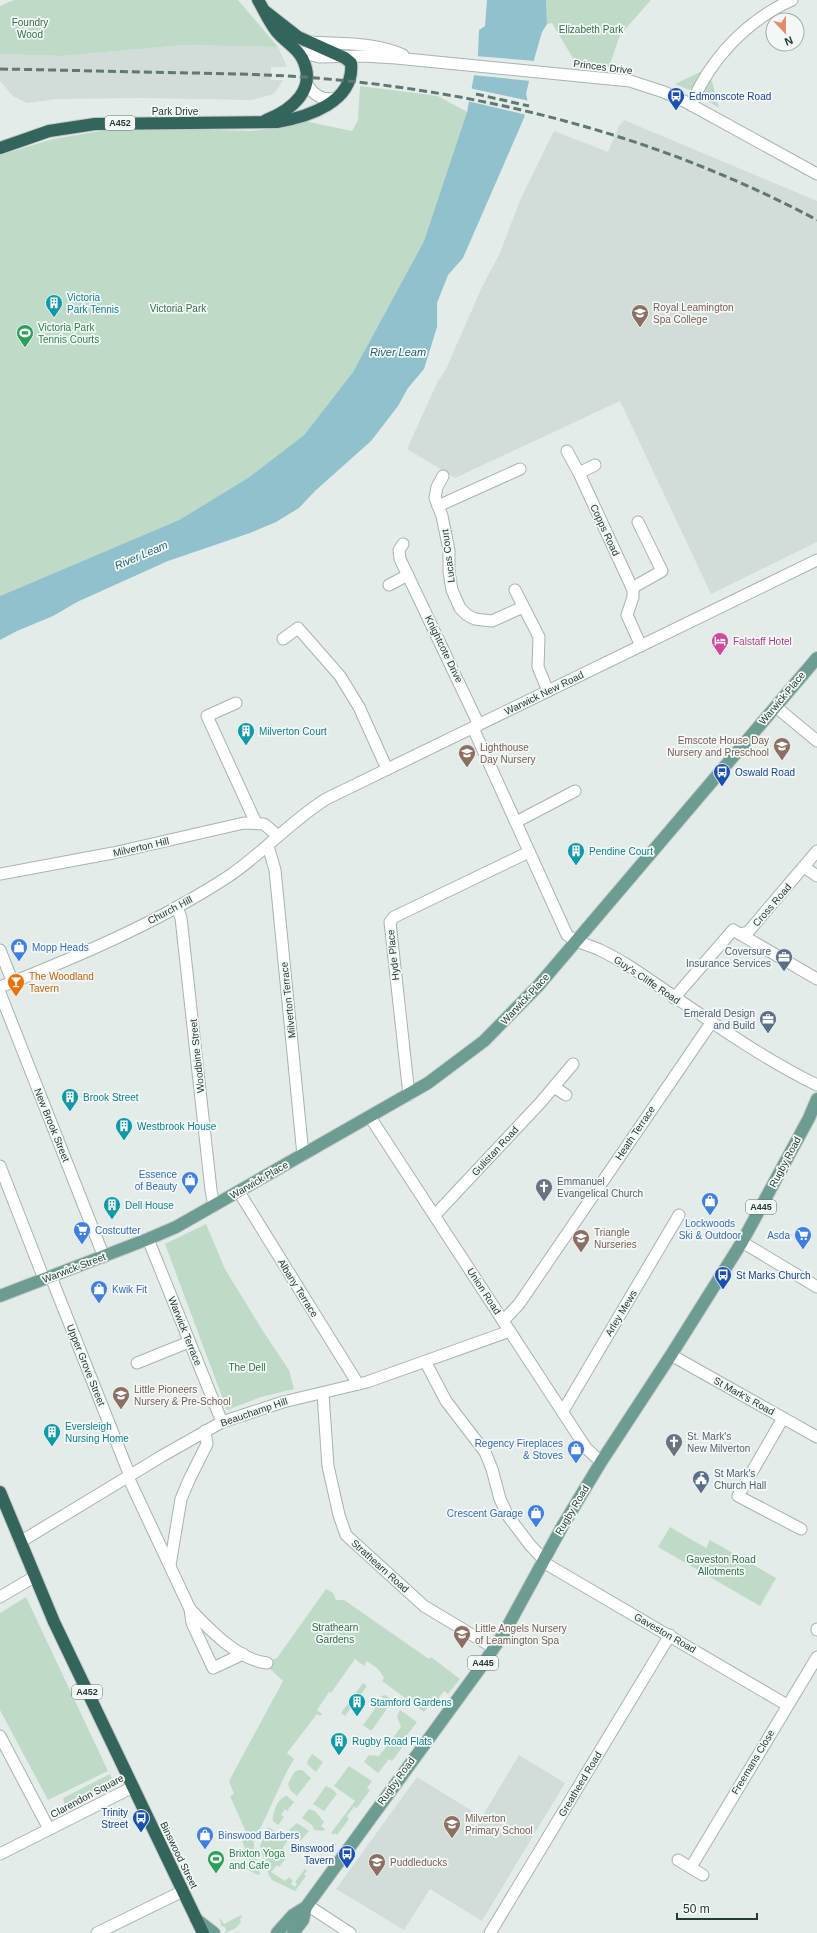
<svg xmlns="http://www.w3.org/2000/svg" width="817" height="1933" viewBox="0 0 817 1933" font-family="Arial,sans-serif">
  <rect width="100%" height="100%" fill="#e4ece9"/>
  <!-- built -->
  <g fill="#d2dcd8">
    <path d="M184 45 278 47 287 67H271V80H283L274 94 251 100 141 98 56 99 27 103 13 96 0 81V54L61 56Z"/>
    <path d="M624 120 817 201V542L711 594 620 401 455 478 407 449 437 383 446 369 482 287 500 253 520 200 554 131 608 152 619 126Z"/>
    <path d="M519 1755 565 1783 482 1921 430 1889 404 1930 336 1889 417 1777 482 1817Z"/>
  </g>
  <!-- green -->
  <g fill="#bfdbc7">
    <path d="M14 0H238L278 47 184 45 61 56 0 54V6Z"/>
    <path d="M546 0H651L620 35 609 67 577 65 552 23 547 24Z"/>
    <path d="M700 72 702 73 694 86 689 90 675 84Z"/>
    <path d="M710 80 712 81 719 108 703 98V93Z"/>
    <path d="M360 86 438 96 467 112 424 241 353 372 304 435 248 478 179 520 0 596V155L53 139 101 131 181 129 251 131 286 127 304 121 352 131 358 120Z"/>
    <path d="M206 1224 225 1269 261 1328 289 1370 294 1389 261 1397 227 1410 165 1244Z"/>
    <path d="M670 1527 706 1548 710 1540 776 1578 760 1606 658 1547Z"/>
    <path d="M326 1589 333 1593 336 1600H344L429 1659 431 1657 460 1679 448 1694 444 1691 434 1704 432 1702 424 1712 382 1681 384 1678 379 1670 367 1661 364 1666 355 1659 331 1693 329 1692 317 1710 322 1714 320 1716 317 1714 287 1753 294 1759 287 1771 254 1842V1848L260 1874 258 1875 241 1866 250 1862 240 1835 246 1832 230 1796 234 1794 229 1781 283 1681 266 1665 269 1661 277 1658Z"/>
    <path d="M26 1597 108 1771 48 1800 0 1710V1613Z"/>
    <path d="M363 1683 367 1686 345 1716 341 1713Z"/>
    <path d="M386 1695 391 1700V1703L372 1730H370L363 1725 383 1698 381 1696Z"/>
    <path d="M400 1710 417 1722 407 1735 410 1737 392 1761 389 1759 378 1773 364 1762 369 1755 379 1756 401 1727 397 1716Z"/>
    <path d="M312 1754 323 1762 316 1772 307 1764 308 1760Z"/>
    <path d="M349 1766 372 1781 367 1788 370 1790 357 1808 354 1807 347 1816 349 1819 337 1835 335 1833 333 1835 331 1833 355 1801 334 1786Z"/>
    <path d="M298 1770H302L311 1778 297 1796 290 1790 288 1784 294 1772Z"/>
    <path d="M110 1774 113 1781 65 1805 63 1798Z"/>
    <path d="M326 1786 332 1789 337 1794 324 1811 313 1804Z"/>
    <path d="M287 1796 294 1802 287 1811 285 1809 281 1815 284 1817 278 1825 273 1821C272 1813 278 1797 287 1796Z"/>
    <path d="M309 1809 315 1811 324 1822 321 1826 325 1829 323 1831 314 1830 312 1825 302 1818Z"/>
    <path d="M297 1823 309 1831 300 1841 289 1830Z"/>
    <path d="M268 1827 288 1840 283 1847 287 1857 279 1867 277 1865 271 1872 285 1881 289 1877 293 1881 291 1884 295 1887 297 1884 295 1882 305 1869 307 1871 304 1874 306 1876 295 1891 272 1880 269 1876 260 1846Z"/>
    <path d="M241 1915 242 1916 240 1919 241 1922 236 1928 225 1933 226 1930 224 1926 222 1927 219 1917 224 1924Z"/>
  </g>
  <!-- water -->
  <path fill="#91c1cc" d="M487 0H546L547 24 542 32 535 56 526 94 528 102 524 118 463 258 448 275 437 303V327L424 369 408 388 398 406 371 441 315 491 299 508 276 522 250 533 168 561 77 602 53 616 17 631 0 640V596L179 520 248 478 304 435 353 372 424 241 467 112 478 55 479 30 485 26Z"/>
  <!-- pier -->
  <g fill="#e4ece9">
    <path d="M475 56 536 61 531 81 472 75Z"/>
    <path d="M469 88 530 101 527 115 467 101Z"/>
  </g>
  <g fill="none" stroke-linecap="round" stroke-linejoin="round">
    <defs>
      <g id="minor">
        <path d="M312 42C342 44 374 42 403 55"/>
        <path d="M297 51 319 57 363 56 396 58 630 81 664 92 686 102 817 174"/>
        <path d="M307 84C314 96 323 101 337 98"/>
        <path d="M691 105C710 59 747 20 792 0"/>
        <path d="M567 451 579 473 595 465"/>
        <path d="M579 473 633 590V597L627 615 641 646"/>
        <path d="M443 476 437 487 435 498 442 516 449 550V572L452 590 460 608 467 615 475 619 492 621 523 607"/>
        <path d="M438 506 520 469"/>
        <path d="M403 544 399 550 400 559 479 725"/>
        <path d="M389 585 408 575"/>
        <path d="M632 588 662 571 638 522"/>
        <path d="M515 590 539 637 538 667 548 691"/>
        <path d="M283 639 298 628 340 676 359 707 387 769"/>
        <path d="M236 703 207 716 256 823"/>
        <path d="M776 707 817 741"/>
        <path d="M473 728 567 935C577 943 589 945 600 950 610 955 620 960 629 966 691 1007 750 1052 817 1085"/>
        <path d="M516 822 575 791"/>
        <path d="M268 846 275 870 303 1155"/>
        <path d="M804 867 817 876"/>
        <path d="M0 874 113 853 244 823 264 824 278 836"/>
        <path d="M177 907 181 918 211 1190 214 1206"/>
        <path d="M740 934 817 979"/>
        <path d="M0 950 13 983"/>
        <path d="M0 987C77 957 159 922 229 876 263 853 291 821 326 799L817 560"/>
        <path d="M0 993 104 1257"/>
        <path d="M674 998 733 930 740 934 748 932 817 851"/>
        <path d="M554 1087 566 1095"/>
        <path d="M409 1095 390 922 394 917 529 852"/>
        <path d="M370 1117 586 1448 601 1462"/>
        <path d="M0 1166 44 1279"/>
        <path d="M239 1192 358 1384"/>
        <path d="M435 1215 541 1102 573 1064"/>
        <path d="M148 1239 222 1422"/>
        <path d="M742 1242 817 1287"/>
        <path d="M51 1277 130 1476"/>
        <path d="M503 1321 519 1304 711 1023"/>
        <path d="M671 1355 817 1437"/>
        <path d="M137 1363 189 1342"/>
        <path d="M426 1363 446 1401 485 1452 492 1469 500 1499 508 1516 530 1545 544 1560"/>
        <path d="M323 1394 328 1466 339 1515 346 1535 424 1606 494 1648"/>
        <path d="M563 1411 679 1215"/>
        <path d="M783 1418 738 1496 801 1529"/>
        <path d="M128 1477 190 1609 192 1623 213 1668 243 1654"/>
        <path d="M20 1542 162 1456 222 1422 283 1402 367 1382 510 1331"/>
        <path d="M543 1562 787 1705"/>
        <path d="M170 1565 181 1499 189 1480 207 1444 205 1431"/>
        <path d="M0 1597 34 1577"/>
        <path d="M190 1609C209 1629 238 1660 267 1663"/>
        <path d="M817 1629V1630"/>
        <path d="M0 1736 49 1829"/>
        <path d="M0 1854 133 1787"/>
        <path d="M678 1860 703 1875"/>
        <path d="M691 1867 817 1657"/>
        <path d="M307 1905 350 1933"/>
        <path d="M97 1933 183 1891"/>
        <path d="M490 1933 670 1635"/>
      </g>
      <g id="major">
        <path d="M0 1296 148 1239 176 1227 428 1083 484 1041 538 986 817 658"/>
        <path d="M196 1919 214 1933"/>
        <path d="M277 1933 293 1915 306 1907 481 1667 504 1633 563 1525 601 1462 671 1355 742 1242 809 1118 817 1099"/>
        <path d="M293 1933 303 1920 306 1907"/>
      </g>
      <g id="highway">
        <path d="M258 0C264 10 269 22 277 32 284 41 296 47 302 58 318 89 292 110 266 120"/>
        <path d="M0 148 49 131 95 124 277 122C308 117 355 102 351 63L345 58 298 37 266 12"/>
        <path d="M0 1492 54 1622 203 1933"/>
      </g>
    </defs>
    <!-- minor casing -->
    <use href="#minor" stroke="#a7b4b0" stroke-width="13"/>
    <!-- major casing -->
    <use href="#major" stroke="#c2c8c7" stroke-width="14"/>
    <!-- highway casing -->
    <use href="#highway" stroke="#c2c8c7" stroke-width="14"/>
    <!-- minor -->
    <use href="#minor" stroke="#fff" stroke-width="11"/>
    <!-- major -->
    <use href="#major" stroke="#6d9d92" stroke-width="12"/>
    <!-- highway -->
    <use href="#highway" stroke="#34655c" stroke-width="12"/>
    <!-- rail -->
    <g stroke="#607772" stroke-width="3" stroke-dasharray="8 4" stroke-linecap="butt">
      <path d="M0 69C65 70 129 72 194 73 242 74 290 75 338 80 504 96 669 141 817 220"/>
      <path d="M476 94 529 106"/>
    </g>
  </g>
  <!-- icons -->
  <defs>
    <symbol id="bus-pin" viewBox="-11 -11 22 30"><path d="M0 17L-7.5 6A9.5 9.5 0 1 1 7.5 6Z" fill="#1a4fb4" stroke="#f4f9f7"/><path d="M-5-6H5V4H4V6H2V4H-2V6H-4V4H-5ZM-3.5-4V0h7V-4ZM-3.5 1.2v1.5H-2V1.2ZM2 1.2v1.5H3.5V1.2Z" fill="#fff"/></symbol>
    <symbol id="building-pin" viewBox="-11 -11 22 30"><path d="M0 17L-7.5 6A9.5 9.5 0 1 1 7.5 6Z" fill="#0f9aa8" stroke="#f4f9f7"/><path d="M-4-6H4V6H1V3H-1V6H-4ZM-2.5-4.3h1.7v1.8h-1.7ZM.8-4.3h1.7v1.8H.8ZM-2.5-1h1.7V.8h-1.7ZM.8-1h1.7V.8H.8Z" fill="#fff"/></symbol>
    <symbol id="university-pin" viewBox="-11 -11 22 30"><path d="M0 17L-7.5 6A9.5 9.5 0 1 1 7.5 6Z" fill="#8d6e63" stroke="#f4f9f7"/><path d="M0-5L7-2L0 1L-7-2ZM-4 1L0 2.5L4 1V4Q0 6-4 4Z" fill="#fff"/></symbol>
    <symbol id="stadium-pin" viewBox="-11 -11 22 30"><path d="M0 17L-7.5 6A9.5 9.5 0 1 1 7.5 6Z" fill="#2e9e5b" stroke="#f4f9f7"/><path d="M0-5a6.5 5 0 1 0 0 10a6.5 5 0 1 0 0-10ZM-3.5-1.8h7v3.6h-7Z" fill="#fff"/></symbol>
    <symbol id="hotel-pin" viewBox="-11 -11 22 30"><path d="M0 17L-7.5 6A9.5 9.5 0 1 1 7.5 6Z" fill="#d1479c" stroke="#f4f9f7"/><path d="M-6-4.5h1.5V1H6V5H4.5V3h-9V5H-6ZM-4 0a1.8 1.8 0 1 1 3.6 0ZM.5 0V-2.5h3Q6-2.5 6 0Z" fill="#fff"/></symbol>
    <symbol id="school-pin" viewBox="-11 -11 22 30"><path d="M0 17L-7.5 6A9.5 9.5 0 1 1 7.5 6Z" fill="#8d6e63" stroke="#f4f9f7"/><path d="M0-5L7-2L0 1L-7-2ZM-4 1L0 2.5L4 1V4Q0 6-4 4Z" fill="#fff"/></symbol>
    <symbol id="shop-pin" viewBox="-11 -11 22 30"><path d="M0 17L-7.5 6A9.5 9.5 0 1 1 7.5 6Z" fill="#3f7fe0" stroke="#f4f9f7"/><path d="M-5-2.5h2.3a2.7 3.5 0 0 1 5.4 0H5L5.5 6h-11ZM-1.5-2.5h3a1.5 2.3 0 0 0-3 0Z" fill="#fff"/></symbol>
    <symbol id="office-pin" viewBox="-11 -11 22 30"><path d="M0 17L-7.5 6A9.5 9.5 0 1 1 7.5 6Z" fill="#5c6f8a" stroke="#f4f9f7"/><path d="M-6-3h4V-5.5h4V-3h4V5H-6ZM-1-4.5V-3h2v-1.5ZM-6 0V1H6V0Z" fill="#fff"/></symbol>
    <symbol id="bar-pin" viewBox="-11 -11 22 30"><path d="M0 17L-7.5 6A9.5 9.5 0 1 1 7.5 6Z" fill="#e8710a" stroke="#f4f9f7"/><path d="M-6-5H6L.8 .8V4.5H3.5V6h-7V4.5H-.8V.8Z" fill="#fff"/></symbol>
    <symbol id="church-pin" viewBox="-11 -11 22 30"><path d="M0 17L-7.5 6A9.5 9.5 0 1 1 7.5 6Z" fill="#6b7280" stroke="#f4f9f7"/><path d="M-1.2-6h2.4v3.5h3.3v2.4h-3.3V6h-2.4V-.1h-3.3v-2.4h3.3Z" fill="#fff"/></symbol>
    <symbol id="supermarket-pin" viewBox="-11 -11 22 30"><path d="M0 17L-7.5 6A9.5 9.5 0 1 1 7.5 6Z" fill="#3f7fe0" stroke="#f4f9f7"/><path d="M-6-5.5h2.5l.6 2H6L4.5 2H-2.5L-4.4-4H-6ZM-1.5 3.2a1.3 1.3 0 1 0 .1 0ZM3 3.2a1.3 1.3 0 1 0 .1 0Z" fill="#fff"/></symbol>
    <symbol id="civic-pin" viewBox="-11 -11 22 30"><path d="M0 17L-7.5 6A9.5 9.5 0 1 1 7.5 6Z" fill="#5c6f8a" stroke="#f4f9f7"/><path d="M-.6-6.5H3V-4.5H.6V-3L4-1V1h2V6H-6V1h2V-1L-.6-3ZM-1.2 2.5V6h2.4V2.5Z" fill="#fff"/></symbol>
  </defs>
  <g fill-rule="evenodd">
    <use href="#bus-pin" x="666" y="86" width="20" height="27"/>
    <use href="#building-pin" x="44" y="293" width="20" height="27"/>
    <use href="#university-pin" x="630" y="303" width="20" height="27"/>
    <use href="#stadium-pin" x="15" y="323" width="20" height="27"/>
    <use href="#hotel-pin" x="710" y="631" width="20" height="27"/>
    <use href="#building-pin" x="236" y="721" width="20" height="27"/>
    <use href="#school-pin" x="772" y="736" width="20" height="27"/>
    <use href="#school-pin" x="457" y="743" width="20" height="27"/>
    <use href="#bus-pin" x="712" y="762" width="20" height="27"/>
    <use href="#building-pin" x="566" y="841" width="20" height="27"/>
    <use href="#shop-pin" x="9" y="937" width="20" height="27"/>
    <use href="#office-pin" x="774" y="947" width="20" height="27"/>
    <use href="#bar-pin" x="6" y="972" width="20" height="27"/>
    <use href="#office-pin" x="758" y="1009" width="20" height="27"/>
    <use href="#building-pin" x="60" y="1087" width="20" height="27"/>
    <use href="#building-pin" x="114" y="1116" width="20" height="27"/>
    <use href="#shop-pin" x="180" y="1170" width="20" height="27"/>
    <use href="#church-pin" x="534" y="1177" width="20" height="27"/>
    <use href="#shop-pin" x="700" y="1191" width="20" height="27"/>
    <use href="#building-pin" x="102" y="1195" width="20" height="27"/>
    <use href="#supermarket-pin" x="72" y="1220" width="20" height="27"/>
    <use href="#supermarket-pin" x="793" y="1225" width="20" height="27"/>
    <use href="#school-pin" x="571" y="1228" width="20" height="27"/>
    <use href="#bus-pin" x="713" y="1265" width="20" height="27"/>
    <use href="#shop-pin" x="89" y="1279" width="20" height="27"/>
    <use href="#school-pin" x="111" y="1385" width="20" height="27"/>
    <use href="#building-pin" x="42" y="1422" width="20" height="27"/>
    <use href="#church-pin" x="664" y="1432" width="20" height="27"/>
    <use href="#shop-pin" x="566" y="1439" width="20" height="27"/>
    <use href="#civic-pin" x="691" y="1469" width="20" height="27"/>
    <use href="#shop-pin" x="526" y="1503" width="20" height="27"/>
    <use href="#school-pin" x="452" y="1624" width="20" height="27"/>
    <use href="#building-pin" x="347" y="1692" width="20" height="27"/>
    <use href="#building-pin" x="329" y="1731" width="20" height="27"/>
    <use href="#bus-pin" x="131" y="1808" width="20" height="27"/>
    <use href="#school-pin" x="442" y="1814" width="20" height="27"/>
    <use href="#shop-pin" x="195" y="1825" width="20" height="27"/>
    <use href="#bus-pin" x="337" y="1844" width="20" height="27"/>
    <use href="#stadium-pin" x="206" y="1849" width="20" height="27"/>
    <use href="#school-pin" x="367" y="1852" width="20" height="27"/>
  </g>
  <g text-anchor="middle" dominant-baseline="central" stroke-width="3.5" stroke-linejoin="round" paint-order="stroke">
    <!-- shield labels -->
    <g fill="#f4f9f7" stroke="#637570" stroke-width="1">
      <rect x="105" y="116" width="30" height="14" rx="3"/>
      <rect x="746" y="1200" width="30" height="14" rx="3"/>
      <rect x="468" y="1656" width="30" height="14" rx="3"/>
      <rect x="72" y="1685" width="30" height="14" rx="3"/>
    </g>
    <g font-size="9" font-weight="bold" fill="#253c36">
      <text x="120" y="123">A452</text>
      <text x="761" y="1207">A445</text>
      <text x="483" y="1663">A445</text>
      <text x="87" y="1692">A452</text>
    </g>
    <!-- park labels -->
    <g font-size="10" fill="#336f4c" stroke="#f4f9f7">
      <text x="30" y="22">Foundry<tspan x="30" dy="12">Wood</tspan></text>
      <text x="591" y="29">Elizabeth Park</text>
      <text x="178" y="308">Victoria Park</text>
      <text x="247" y="1367">The Dell</text>
      <text x="721" y="1559">Gaveston Road<tspan x="721" dy="12">Allotments</tspan></text>
      <text x="335" y="1627">Strathearn<tspan x="335" dy="12">Gardens</tspan></text>
    </g>
    <!-- street labels -->
    <g font-size="10" fill="#253c36" stroke="#f4f9f7">
      <text transform="translate(603 67) rotate(7)">Princes Drive</text>
      <text x="175" y="111">Park Drive</text>
      <text transform="translate(605 530) rotate(65)">Copps Road</text>
      <text transform="translate(448 556) rotate(-97)">Lucas Court</text>
      <text transform="translate(444 649) rotate(64)">Knightcote Drive</text>
      <text transform="translate(544 693) rotate(-26)">Warwick New Road</text>
      <text transform="translate(782 698) rotate(-50)">Warwick Place</text>
      <text transform="translate(141 847) rotate(-13)">Milverton Hill</text>
      <text transform="translate(772 905) rotate(-49)">Cross Road</text>
      <text transform="translate(170 910) rotate(-28)">Church Hill</text>
      <text transform="translate(393 955) rotate(-96)">Hyde Place</text>
      <text transform="translate(647 980) rotate(34)">Guy's Cliffe Road</text>
      <text transform="translate(525 999) rotate(-47)">Warwick Place</text>
      <text transform="translate(288 1000) rotate(-96)">Milverton Terrace</text>
      <text transform="translate(197 1056) rotate(-96)">Woodbine Street</text>
      <text transform="translate(52 1125) rotate(68)">New Brook Street</text>
      <text transform="translate(635 1133) rotate(-56)">Heath Terrace</text>
      <text transform="translate(495 1151) rotate(-47)">Gulistan Road</text>
      <text transform="translate(785 1162) rotate(-62)">Rugby Road</text>
      <text transform="translate(259 1180) rotate(-30)">Warwick Place</text>
      <text transform="translate(74 1268) rotate(-21)">Warwick Street</text>
      <text transform="translate(298 1288) rotate(58)">Albany Terrace</text>
      <text transform="translate(484 1291) rotate(57)">Union Road</text>
      <text transform="translate(621 1313) rotate(-59)">Arley Mews</text>
      <text transform="translate(185 1331) rotate(68)">Warwick Terrace</text>
      <text transform="translate(86 1365) rotate(68)">Upper Grove Street</text>
      <text transform="translate(744 1396) rotate(29)">St Mark's Road</text>
      <text transform="translate(254 1412) rotate(-19)">Beauchamp Hill</text>
      <text transform="translate(572 1510) rotate(-59)">Rugby Road</text>
      <text transform="translate(380 1566) rotate(42)">Strathearn Road</text>
      <text transform="translate(665 1633) rotate(30)">Gaveston Road</text>
      <text transform="translate(753 1762) rotate(-59)">Freemans Close</text>
      <text transform="translate(396 1781) rotate(-54)">Rugby Road</text>
      <text transform="translate(580 1784) rotate(-59)">Greatheed Road</text>
      <text transform="translate(87 1796) rotate(-28)">Clarendon Square</text>
      <text transform="translate(179 1855) rotate(64)">Binswood Street</text>
    </g>
    <!-- transit labels -->
    <g font-size="10" fill="#164399" stroke="#f4f9f7" text-anchor="start">
      <text x="689" y="96">Edmonscote Road</text>
      <text x="735" y="772">Oswald Road</text>
      <text x="736" y="1275">St Marks Church</text>
      <text x="128" y="1812" text-anchor="end">Trinity<tspan x="128" dy="12">Street</tspan></text>
      <text x="334" y="1848" text-anchor="end">Binswood<tspan x="334" dy="12">Tavern</tspan></text>
    </g>
    <!-- culture labels -->
    <g font-size="10" fill="#0d838f" stroke="#f4f9f7" text-anchor="start">
      <text x="67" y="297">Victoria<tspan x="67" dy="12">Park Tennis</tspan></text>
      <text x="259" y="731">Milverton Court</text>
      <text x="589" y="851">Pendine Court</text>
      <text x="83" y="1097">Brook Street</text>
      <text x="137" y="1126">Westbrook House</text>
      <text x="125" y="1205">Dell House</text>
      <text x="65" y="1426">Eversleigh<tspan x="65" dy="12">Nursing Home</tspan></text>
      <text x="370" y="1702">Stamford Gardens</text>
      <text x="352" y="1741">Rugby Road Flats</text>
    </g>
    <!-- education labels -->
    <g font-size="10" fill="#785e54" stroke="#f4f9f7" text-anchor="start">
      <text x="653" y="307">Royal Leamington<tspan x="653" dy="12">Spa College</tspan></text>
      <text x="769" y="740" text-anchor="end">Emscote House Day<tspan x="769" dy="12">Nursery and Preschool</tspan></text>
      <text x="480" y="747">Lighthouse<tspan x="480" dy="12">Day Nursery</tspan></text>
      <text x="594" y="1232">Triangle<tspan x="594" dy="12">Nurseries</tspan></text>
      <text x="134" y="1389">Little Pioneers<tspan x="134" dy="12">Nursery &amp; Pre-School</tspan></text>
      <text x="475" y="1628">Little Angels Nursery<tspan x="475" dy="12">of Leamington Spa</tspan></text>
      <text x="465" y="1818">Milverton<tspan x="465" dy="12">Primary School</tspan></text>
      <text x="390" y="1862">Puddleducks</text>
    </g>
    <!-- leisure labels -->
    <g font-size="10" fill="#27864d" stroke="#f4f9f7" text-anchor="start">
      <text x="38" y="327">Victoria Park<tspan x="38" dy="12">Tennis Courts</tspan></text>
      <text x="229" y="1853">Brixton Yoga<tspan x="229" dy="12">and Cafe</tspan></text>
    </g>
    <!-- hotel labels -->
    <g font-size="10" fill="#b23c85" stroke="#f4f9f7" text-anchor="start">
      <text x="733" y="641">Falstaff Hotel</text>
    </g>
    <!-- shop labels -->
    <g font-size="10" fill="#366cbe" stroke="#f4f9f7" text-anchor="start">
      <text x="32" y="947">Mopp Heads</text>
      <text x="177" y="1174" text-anchor="end">Essence<tspan x="177" dy="12">of Beauty</tspan></text>
      <text x="710" y="1223" text-anchor="middle">Lockwoods<tspan x="710" dy="12">Ski &amp; Outdoor</tspan></text>
      <text x="95" y="1230">Costcutter</text>
      <text x="790" y="1235" text-anchor="end">Asda</text>
      <text x="112" y="1289">Kwik Fit</text>
      <text x="563" y="1443" text-anchor="end">Regency Fireplaces<tspan x="563" dy="12">&amp; Stoves</tspan></text>
      <text x="523" y="1513" text-anchor="end">Crescent Garage</text>
      <text x="218" y="1835">Binswood Barbers</text>
    </g>
    <!-- service labels -->
    <g font-size="10" fill="#4e5e75" stroke="#f4f9f7" text-anchor="end">
      <text x="771" y="951">Coversure<tspan x="771" dy="12">Insurance Services</tspan></text>
      <text x="755" y="1013">Emerald Design<tspan x="755" dy="12">and Build</tspan></text>
      <text x="714" y="1473" text-anchor="start">St Mark's<tspan x="714" dy="12">Church Hall</tspan></text>
    </g>
    <!-- food labels -->
    <g font-size="10" fill="#c56008" stroke="#f4f9f7" text-anchor="start">
      <text x="29" y="976">The Woodland<tspan x="29" dy="12">Tavern</tspan></text>
    </g>
    <!-- worship labels -->
    <g font-size="10" fill="#5b616d" stroke="#f4f9f7" text-anchor="start">
      <text x="557" y="1181">Emmanuel<tspan x="557" dy="12">Evangelical Church</tspan></text>
      <text x="687" y="1436">St. Mark's<tspan x="687" dy="12">New Milverton</tspan></text>
    </g>
    <!-- water labels -->
    <g font-size="11" font-style="italic" fill="#256372" stroke="#f4f9f7">
      <text x="398" y="352">River Leam</text>
      <text transform="translate(141 555) rotate(-23)">River Leam</text>
    </g>
  </g>
  <!-- north arrow -->
  <g transform="translate(785 32) rotate(158)"><circle r="19" fill="#f4f9f7" stroke="#a1adaa"/>
  <path d="M0-3L7 15L0 10L-7 15Z" fill="#e58b69"/>
  <text y="-6" font-size="11" font-weight="bold" text-anchor="middle" fill="#253c36">N</text>
  </g>
  <!-- scale -->
  <path d="M677 1913v6h80v-6" fill="none" stroke="#253c36" stroke-width="2"/>
  <text x="683" y="1913" font-size="12" fill="#253c36" stroke="#f4f9f7" stroke-width="3" paint-order="stroke">50 m</text>
</svg>
